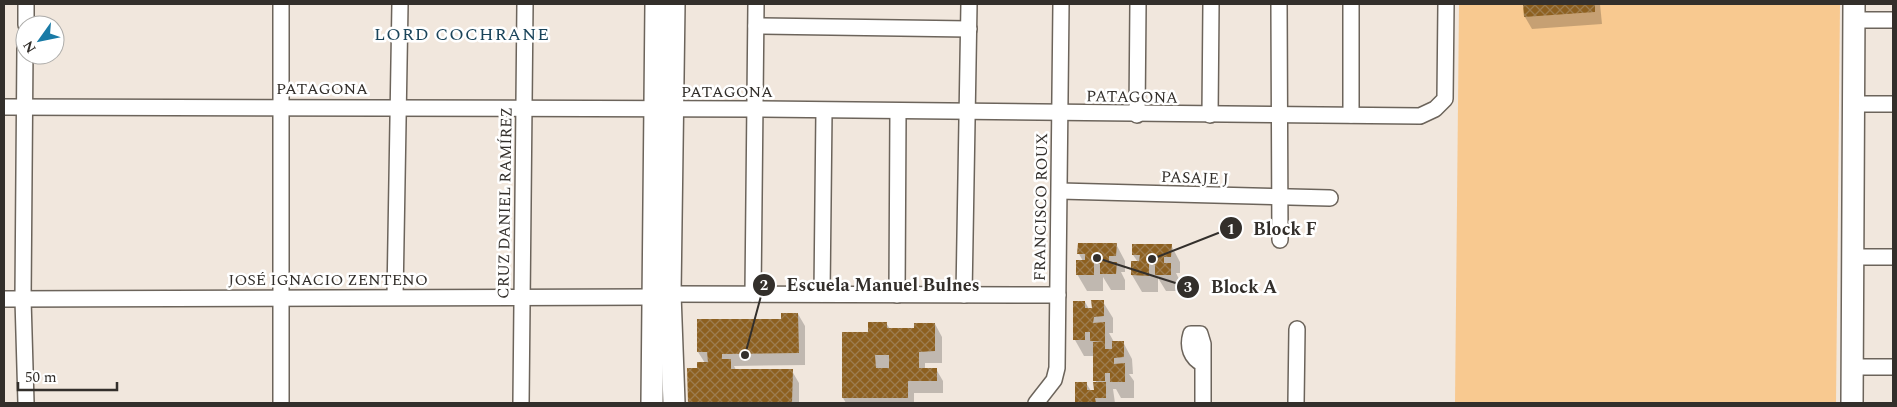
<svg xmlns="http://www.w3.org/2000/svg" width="1897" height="407" viewBox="0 0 1897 407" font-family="Spectral,serif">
  <defs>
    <pattern id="building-cross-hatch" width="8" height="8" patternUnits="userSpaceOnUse" patternTransform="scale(1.25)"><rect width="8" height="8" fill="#8d6020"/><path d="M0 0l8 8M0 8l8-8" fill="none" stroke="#9d7d50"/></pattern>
  </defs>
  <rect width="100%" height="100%" fill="#f1e7dd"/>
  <!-- pitch -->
  <path fill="#f8c990" d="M1459 4H1840L1836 403H1455Z"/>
  <!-- shadow -->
  <g fill="#0003">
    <path d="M1525 4H1600L1602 24 1532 29 1525 17Z"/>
    <path d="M1116 244 1125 261V272H1121L1125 280V290H1111L1103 277V291H1087L1077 274 1083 261 1079 254Z"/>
    <path d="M1171 245 1180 262V273H1176L1180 281V291H1166L1158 278V292H1142L1132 275V262H1138L1133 255Z"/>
    <path d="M1085 302 1089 309H1093L1103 302 1113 318V333H1109L1114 342H1123L1132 359 1133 374H1129L1134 381V398H1121L1116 389H1113L1115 403H1076V383H1086L1091 391H1095L1096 383 1094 356H1084L1075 340Z"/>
    <path d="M798 314 805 326V365L734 366 736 370 792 371 799 383V403H689L688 369H698L705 363 698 352Z"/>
    <path d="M886 323 890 329H916L935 324 942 337V363H925V369H936L943 381V393H914V403H846L843 398 869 334Z"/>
  </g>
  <!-- building -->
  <g fill="url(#building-cross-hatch)" fill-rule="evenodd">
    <path d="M1523 4H1595V12L1524 17Z"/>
    <path d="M1078 243H1117L1116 256H1109V262H1117L1116 274H1100V264L1094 263V275H1076V260H1085V254H1077Z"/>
    <path d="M1132 244H1172L1171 257H1164V263H1171V275H1155V265L1149 264V276L1131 275V261H1139L1140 255H1132Z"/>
    <path d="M1091 300H1104V316L1094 317 1093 323 1105 322V341H1090V332H1085V340H1073V301H1085V308H1092Z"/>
    <path d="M781 313H798L799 353 722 354V359H731V369H793L792 403H688L687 368H697V362H708L707 352H697V319H781Z"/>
    <path d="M868 322H887V328H914V323H935V351L919 352V368H937V381H908V398H842V332H868ZM875 355H889V368H876Z"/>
    <path d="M1105 341V349H1112V341H1124V357L1114 358V364L1125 363V382H1110V373H1105V381H1093V342Z"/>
    <path d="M1075 382H1087V390H1094L1093 382H1106V398H1095L1096 403H1075Z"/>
  </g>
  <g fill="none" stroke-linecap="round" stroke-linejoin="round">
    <defs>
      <g id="street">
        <path d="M1279 4 1280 240"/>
        <path d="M1854 20H1893"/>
        <path d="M26 25V4"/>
        <path d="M756 26 969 29"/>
        <path d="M25 48 23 299 26 403"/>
        <path d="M1853 104H1893"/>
        <path d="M4 107 755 109 1420 116 1435 109 1445 99 1446 4"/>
        <path d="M1137 115 1138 4"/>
        <path d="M1210 115 1211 4"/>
        <path d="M1351 115V4"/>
        <path d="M1060 191 1330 198"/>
        <path d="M1852 257H1893"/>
        <path d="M670 294 1058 295"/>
        <path d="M753 294 756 4"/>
        <path d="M822 294 824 111"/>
        <path d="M897 295 898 112"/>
        <path d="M964 295 969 4"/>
        <path d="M395 297 400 4"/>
        <path d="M4 299 652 297"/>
        <path d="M1852 367H1893"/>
        <path d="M281 403V4"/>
        <path d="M521 403 525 4"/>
        <path d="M1036 403 1054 380 1057 368 1061 4"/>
        <path d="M1203 403V344L1200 334H1191C1187 347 1191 358 1203 364"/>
        <path d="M1296 403 1297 329"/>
      </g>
      <g id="secondary">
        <path d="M652 403 656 4"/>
        <path d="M674 403 670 294 674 4"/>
        <path d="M1852 403 1854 4"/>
      </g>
    </defs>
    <!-- street casing -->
    <use href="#street" stroke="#6c645b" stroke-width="18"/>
    <!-- secondary casing -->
    <use href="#secondary" stroke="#6c645b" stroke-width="24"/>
    <!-- street -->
    <use href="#street" stroke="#fff" stroke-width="15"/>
    <!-- secondary -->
    <use href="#secondary" stroke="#fff" stroke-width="21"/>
  </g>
  <g text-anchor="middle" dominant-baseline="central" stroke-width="5" stroke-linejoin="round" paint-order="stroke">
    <!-- street labels -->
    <g font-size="16" fill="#332f2b" stroke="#fff">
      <text x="322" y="89">PATAGONA</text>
      <text x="727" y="92">PATAGONA</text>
      <text transform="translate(1132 97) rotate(1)">PATAGONA</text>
      <text transform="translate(1195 178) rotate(2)">PASAJE J</text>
      <text transform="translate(505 203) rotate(-89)">CRUZ DANIEL RAMÍREZ</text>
      <text transform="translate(1041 207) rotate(-89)">FRANCISCO ROUX</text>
      <text x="328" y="280">JOSÉ IGNACIO ZENTENO</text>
    </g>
    <!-- neighbourhood labels -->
    <g font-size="18" letter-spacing="1" fill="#1a445a" stroke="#fff">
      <text x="462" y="34">LORD COCHRANE</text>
    </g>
  </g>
  <!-- callouts -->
  <path fill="none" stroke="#332f2b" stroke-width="2" d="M1152 259L1231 228M745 355L764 285M1097 258L1188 287"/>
  <g fill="#332f2b" stroke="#fff" stroke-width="2">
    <circle cx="1152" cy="259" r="5"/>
    <circle cx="745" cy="355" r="5"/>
    <circle cx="1097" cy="258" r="5"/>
    <circle cx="1231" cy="228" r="12"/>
    <circle cx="764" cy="285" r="12"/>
    <circle cx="1188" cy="287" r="12"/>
  </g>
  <g font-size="15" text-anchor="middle" font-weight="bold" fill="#fff">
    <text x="1231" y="234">1</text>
    <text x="764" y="290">2</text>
    <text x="1188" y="292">3</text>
  </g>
  <g font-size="18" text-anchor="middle" font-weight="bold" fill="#332f2b" stroke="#fff" stroke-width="5" stroke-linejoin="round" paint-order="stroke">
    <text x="1285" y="235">Block F</text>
    <text x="883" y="291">Escuela Manuel Bulnes</text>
    <text x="1244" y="293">Block A</text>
  </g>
  <!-- border -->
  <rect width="1897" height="407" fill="none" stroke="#332f2b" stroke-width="10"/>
  <!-- north arrow -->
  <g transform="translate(40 40) rotate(237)"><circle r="24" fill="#ffffff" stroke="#adacaa"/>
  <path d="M0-4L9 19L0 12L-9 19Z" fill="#197aa6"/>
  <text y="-8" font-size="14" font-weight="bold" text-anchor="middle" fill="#332f2b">N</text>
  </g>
  <!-- scale -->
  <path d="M18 382v8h99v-8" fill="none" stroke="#332f2b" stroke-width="2.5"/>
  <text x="25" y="382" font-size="15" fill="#332f2b" stroke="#ffffff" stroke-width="4" paint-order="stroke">50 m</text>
</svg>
